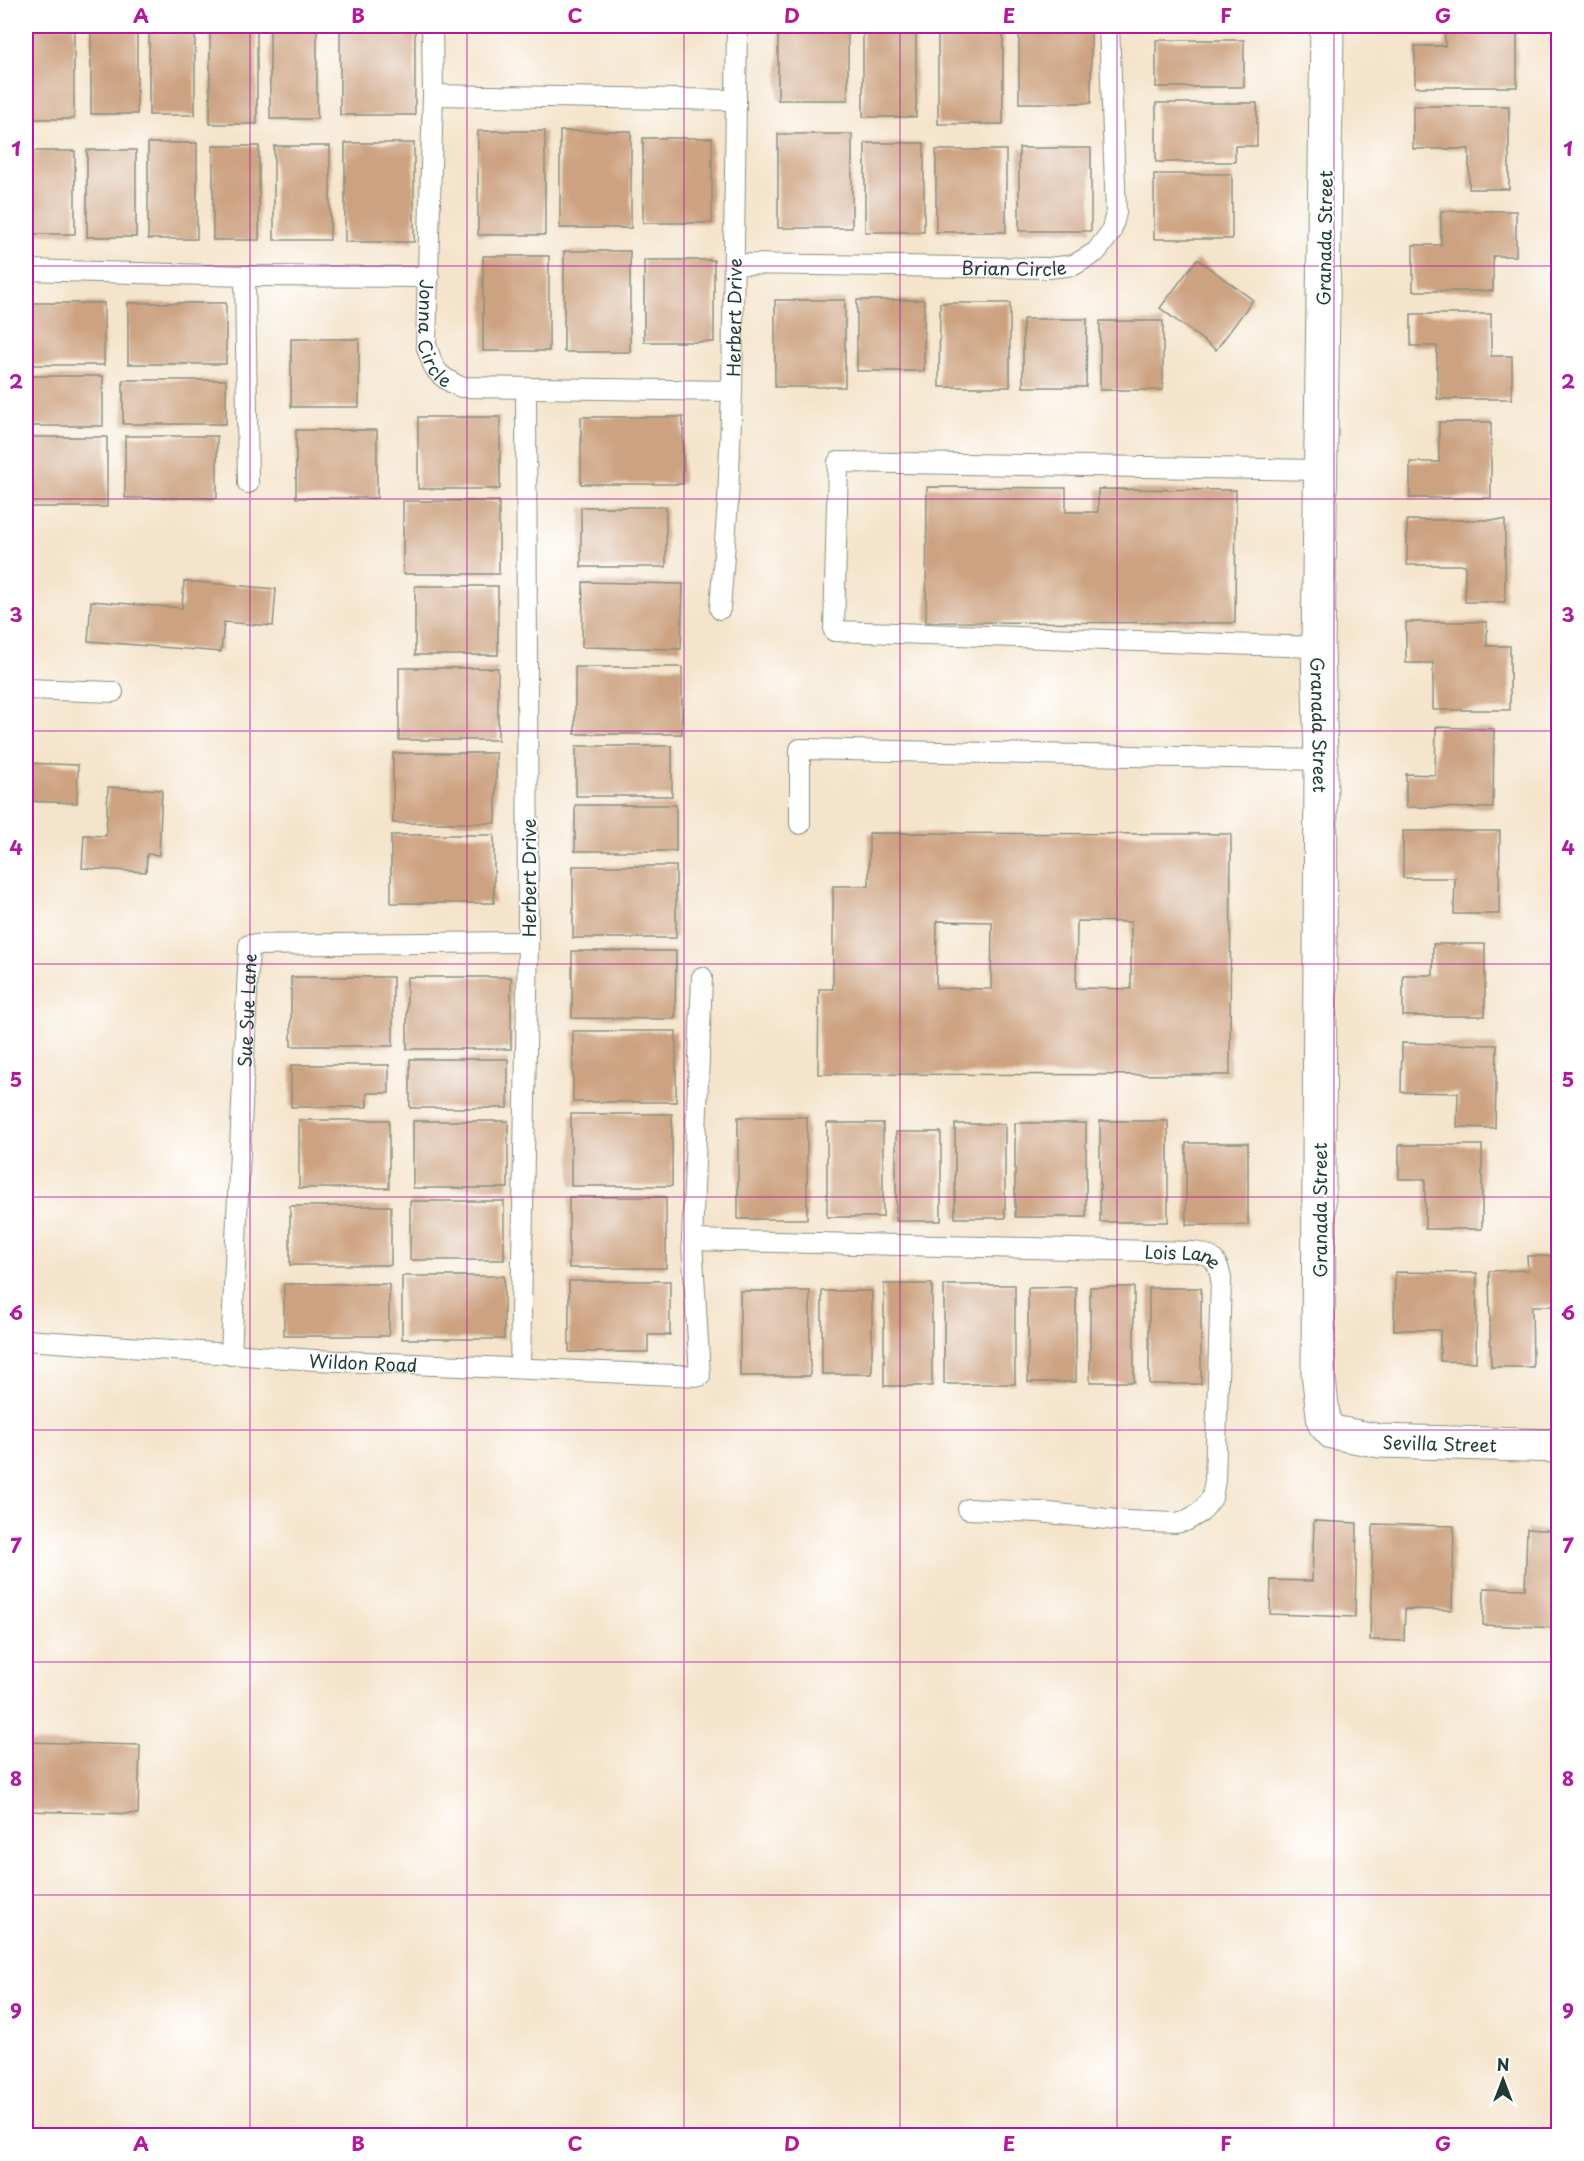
<svg xmlns="http://www.w3.org/2000/svg" width="1584" height="2161" viewBox="0 0 1584 2161" font-family="'Playpen Sans',sans-serif">
  <rect width="100%" height="100%" fill="#fff"/>
  <filter id="ink" filterUnits="userSpaceOnUse"><feTurbulence type="fractalNoise" baseFrequency=".0167" numOctaves="2"/><feDisplacementMap in="SourceGraphic" scale="12" xChannelSelector="R" yChannelSelector="G"/><feConvolveMatrix kernelMatrix="1 2 1 2 8 2 1 2 1" color-interpolation-filters="sRGB"/></filter>
  <filter id="wash" filterUnits="userSpaceOnUse"><feTurbulence type="fractalNoise" baseFrequency=".008" numOctaves="4" result="noise"/><feDisplacementMap in="SourceGraphic" scale="24" xChannelSelector="R" yChannelSelector="G"/><feGaussianBlur stdDeviation="1.35" result="paint"/><feColorMatrix in="noise" values="0 0 0 0 0 0 0 0 0 0 0 0 0 0 0 0 0 1.4 0 .05"/><feComposite in="paint" operator="in"/></filter>
  <g filter="url(#wash)">
    <rect width="100%" height="100%" fill="#f4e4cb"/>
    <g id="blocks">
      <!-- building -->
      <g fill="#cca280" fill-rule="evenodd">
        <rect x="26" y="26" width="48" height="93"/>
        <rect x="91" y="26" width="46" height="88"/>
        <rect x="149" y="26" width="46" height="89"/>
        <rect x="210" y="26" width="47" height="98"/>
        <rect x="270" y="26" width="47" height="93"/>
        <rect x="340" y="26" width="75" height="89"/>
        <rect x="778" y="26" width="70" height="74"/>
        <rect x="863" y="26" width="53" height="91"/>
        <rect x="938" y="26" width="65" height="98"/>
        <rect x="1019" y="26" width="72" height="77"/>
        <path d="M1445 26H1517V87H1415V46H1445Z"/>
        <rect x="1156" y="40" width="88" height="47"/>
        <path d="M1156 103H1257V146H1235V162H1156Z"/>
        <path d="M1413 106H1509V189H1469V149H1413Z"/>
        <rect x="478" y="131" width="67" height="104"/>
        <rect x="560" y="131" width="71" height="97"/>
        <rect x="778" y="134" width="74" height="94"/>
        <rect x="643" y="138" width="69" height="85"/>
        <rect x="148" y="143" width="49" height="96"/>
        <rect x="345" y="143" width="69" height="99"/>
        <rect x="865" y="143" width="59" height="89"/>
        <rect x="213" y="146" width="46" height="94"/>
        <rect x="274" y="146" width="56" height="94"/>
        <rect x="1019" y="148" width="72" height="83"/>
        <rect x="87" y="150" width="49" height="87"/>
        <rect x="936" y="150" width="70" height="82"/>
        <rect x="26" y="151" width="49" height="83"/>
        <rect x="1154" y="174" width="78" height="65"/>
        <path d="M1441 211H1516V256H1493V291H1413V245H1441Z"/>
        <rect x="564" y="251" width="66" height="101"/>
        <rect x="483" y="256" width="66" height="95"/>
        <path d="M1197 259 1253 300 1216 350 1160 308Z"/>
        <rect x="644" y="260" width="70" height="82"/>
        <rect x="775" y="300" width="70" height="87"/>
        <rect x="857" y="300" width="67" height="71"/>
        <rect x="26" y="303" width="78" height="62"/>
        <rect x="128" y="303" width="98" height="61"/>
        <path d="M940 303H1010V387H939Z"/>
        <path d="M1411 314H1491V356H1512V399H1437V346H1411Z"/>
        <path d="M1023 319H1087L1086 387H1023Z"/>
        <rect x="1100" y="321" width="63" height="69"/>
        <rect x="291" y="339" width="68" height="68"/>
        <rect x="26" y="376" width="77" height="50"/>
        <rect x="123" y="380" width="103" height="44"/>
        <rect x="418" y="417" width="82" height="72"/>
        <rect x="581" y="417" width="102" height="67"/>
        <path d="M1439 422H1491V498H1410V462H1439Z"/>
        <rect x="296" y="430" width="81" height="68"/>
        <rect x="125" y="436" width="92" height="62"/>
        <rect x="26" y="437" width="81" height="70"/>
        <path d="M927 487 1066 488V512H1098V489L1236 490 1235 623 926 622Z"/>
        <rect x="403" y="501" width="96" height="73"/>
        <rect x="581" y="507" width="85" height="60"/>
        <path d="M1407 520H1505V602H1465V565H1407Z"/>
        <path d="M184 581 276 589 273 626 224 622 221 652 88 641 91 601 182 608Z"/>
        <path d="M583 582 683 584 681 649 582 647Z"/>
        <rect x="415" y="586" width="83" height="69"/>
        <path d="M1406 622H1487V646H1510V710H1433V663H1406Z"/>
        <rect x="575" y="667" width="107" height="67"/>
        <rect x="399" y="668" width="99" height="72"/>
        <path d="M1436 727 1494 729 1493 808 1406 807V774L1435 775Z"/>
        <rect x="576" y="746" width="96" height="50"/>
        <rect x="393" y="753" width="103" height="70"/>
        <path d="M26 763 78 765 77 803 26 801Z"/>
        <path d="M108 787 162 790 159 855 147 854 146 872 82 868 84 835 106 836Z"/>
        <rect x="575" y="805" width="101" height="46"/>
        <path d="M1403 831H1500L1499 914H1454L1455 878H1403Z"/>
        <path d="M869 833 1231 834 1230 1075 818 1074 819 989H833V886H869ZM937 921 992 922 991 989 936 988ZM1077 921 1131 922V989L1076 988Z"/>
        <rect x="391" y="835" width="103" height="68"/>
        <rect x="573" y="866" width="103" height="72"/>
        <path d="M1433 944H1485V1016H1403V975H1433Z"/>
        <path d="M572 951H676L675 1019 572 1018Z"/>
        <rect x="291" y="977" width="102" height="69"/>
        <rect x="407" y="977" width="104" height="72"/>
        <rect x="573" y="1031" width="103" height="71"/>
        <path d="M1402 1043 1497 1045 1495 1128 1457 1127 1458 1093 1401 1092Z"/>
        <rect x="410" y="1059" width="98" height="49"/>
        <path d="M291 1065H389V1093H367V1107H291Z"/>
        <rect x="571" y="1114" width="101" height="72"/>
        <rect x="738" y="1117" width="69" height="102"/>
        <rect x="299" y="1120" width="90" height="68"/>
        <rect x="413" y="1121" width="95" height="67"/>
        <rect x="1100" y="1121" width="68" height="101"/>
        <rect x="827" y="1123" width="56" height="94"/>
        <rect x="1015" y="1123" width="71" height="94"/>
        <rect x="955" y="1124" width="50" height="94"/>
        <rect x="896" y="1132" width="45" height="89"/>
        <rect x="1186" y="1143" width="62" height="82"/>
        <path d="M1399 1145H1482V1229H1425V1179H1399Z"/>
        <rect x="569" y="1197" width="97" height="71"/>
        <rect x="410" y="1201" width="94" height="59"/>
        <rect x="290" y="1206" width="101" height="59"/>
        <path d="M1527 1256H1558V1306H1532L1533 1367H1491L1489 1271 1528 1270Z"/>
        <path d="M1395 1272 1477 1273 1476 1362 1440 1361V1330H1394Z"/>
        <rect x="402" y="1276" width="102" height="63"/>
        <path d="M569 1281H670V1335H648V1352H569Z"/>
        <rect x="284" y="1284" width="105" height="52"/>
        <rect x="884" y="1284" width="48" height="102"/>
        <rect x="944" y="1285" width="71" height="99"/>
        <path d="M1076 1287V1382H1028V1288Z"/>
        <rect x="1090" y="1287" width="44" height="95"/>
        <rect x="1149" y="1288" width="52" height="96"/>
        <rect x="740" y="1291" width="70" height="85"/>
        <rect x="822" y="1291" width="50" height="83"/>
        <path d="M1314 1521 1357 1523 1355 1617 1270 1614 1271 1580 1312 1581Z"/>
        <path d="M1373 1524 1454 1526 1452 1610 1405 1609 1404 1641 1370 1640Z"/>
        <path d="M1527 1529 1558 1531V1628L1483 1625 1484 1588 1525 1589Z"/>
        <path d="M26 1742 140 1745 138 1814 26 1811Z"/>
      </g>
    </g>
  </g>
  <g filter="url(#ink)">
    <use href="#blocks" fill-opacity="0" stroke="#8a9080" stroke-width="1.5"/>
    <g fill="none" stroke-linecap="round" stroke-linejoin="round">
      <defs>
        <g id="lane">
          <path id="s1" d="M432 26 433 95 426 344C433 369 436 376 461 387L732 391"/>
          <path d="M433 95 735 100"/>
          <path id="s2" d="M734 264 1049 268 1074 265 1096 252 1111 232 1116 213 1109 26"/>
          <path d="M26 270 245 276 429 277"/>
          <path d="M245 276 248 483"/>
          <path id="s3" d="M720 609 728 501 732 391 737 26"/>
          <path d="M1318 647 834 631 838 462 1320 470"/>
          <path d="M26 689 113 692"/>
          <path d="M800 824V749L1321 760"/>
          <path id="s4" d="M692 1240 1194 1252C1213 1255 1218 1260 1221 1279L1215 1480 1212 1498 1201 1512 1186 1521 1175 1523 1126 1521 1039 1512 968 1509"/>
          <path id="s5" d="M26 1340 316 1360 700 1376 692 1240 702 977"/>
          <path id="s6" d="M231 1355 249 945 528 942"/>
          <path d="M520 1367 528 942 526 388"/>
        </g>
        <g id="street">
          <path id="s7" d="M1327 26 1318 647 1321 760 1318 1372 1324 1423 1332 1432 1380 1441 1558 1446"/>
        </g>
      </defs>
      <!-- lane casing -->
      <use href="#lane" stroke="#8a9080" stroke-width="22"/>
      <!-- street casing -->
      <use href="#street" stroke="#8a9080" stroke-width="35"/>
      <!-- lane -->
      <use href="#lane" stroke="#fff" stroke-width="20"/>
      <!-- street -->
      <use href="#street" stroke="#fff" stroke-width="33"/>
    </g>
  </g>
  <!-- grid -->
  <path fill="none" stroke="#b5179e" stroke-width="1.5" stroke-opacity="0.55" d="M250 26V2136M467 26V2136M684 26V2136M900 26V2136M1117 26V2136M1334 26V2136M26 266H1558M26 499H1558M26 731H1558M26 964H1558M26 1197H1558M26 1430H1558M26 1662H1558M26 1895H1558"/>
  <g text-anchor="middle" dominant-baseline="central" stroke-width="4.5" stroke-linejoin="round" paint-order="stroke">
    <!-- street labels -->
    <g font-size="18" fill="#1f3d34" stroke="#fff">
      <text transform="translate(1324 238) rotate(-89)">Granada Street</text>
      <text stroke="none"><textPath href="#s2" startOffset="280">Brian Circle</textPath></text>
      <text stroke="none"><textPath href="#s3" startOffset="292">Herbert Drive</textPath></text>
      <text stroke="none"><textPath href="#s1" startOffset="309">Jonna Circle</textPath></text>
      <text stroke="none"><textPath href="#s7" startOffset="699">Granada Street</textPath></text>
      <text transform="translate(528 878) rotate(-90)">Herbert Drive</text>
      <text stroke="none"><textPath href="#s6" startOffset="345">Sue Sue Lane</textPath></text>
      <text transform="translate(1319 1210) rotate(-90)">Granada Street</text>
      <text stroke="none"><textPath href="#s4" startOffset="492">Lois Lane</textPath></text>
      <text stroke="none"><textPath href="#s5" startOffset="338">Wildon Road</textPath></text>
      <text stroke="none"><textPath href="#s7" startOffset="1518">Sevilla Street</textPath></text>
    </g>
  </g>
  <!-- margin -->
  <rect width="1584" height="2161" fill="none" stroke="#fff" stroke-width="66"/>
  <!-- north arrow -->
  <g transform="translate(1503 2080)" stroke="#ffffff" stroke-width="4.5" paint-order="stroke">
  <path d="M0-4.5L10 22L0 15L-10 22Z" fill="#1f3d34"/>
  <text y="-9" font-size="16" font-weight="bold" text-anchor="middle" fill="#1f3d34">N</text>
  </g>
  <rect x="33" y="33" width="1518" height="2095" fill="none" stroke="#b5179e" stroke-width="2"/>
  <g font-size="20" text-anchor="middle" font-weight="bold" fill="#b5179e">
    <text x="141" y="23">A</text>
    <text x="358" y="23">B</text>
    <text x="575" y="23">C</text>
    <text x="792" y="23">D</text>
    <text x="1009" y="23">E</text>
    <text x="1226" y="23">F</text>
    <text x="1443" y="23">G</text>
    <text x="16" y="156">1</text>
    <text x="1568" y="156">1</text>
    <text x="16" y="389">2</text>
    <text x="1568" y="389">2</text>
    <text x="16" y="622">3</text>
    <text x="1568" y="622">3</text>
    <text x="16" y="855">4</text>
    <text x="1568" y="855">4</text>
    <text x="16" y="1087">5</text>
    <text x="1568" y="1087">5</text>
    <text x="16" y="1320">6</text>
    <text x="1568" y="1320">6</text>
    <text x="16" y="1553">7</text>
    <text x="1568" y="1553">7</text>
    <text x="16" y="1786">8</text>
    <text x="1568" y="1786">8</text>
    <text x="16" y="2018">9</text>
    <text x="1568" y="2018">9</text>
    <text x="141" y="2151">A</text>
    <text x="358" y="2151">B</text>
    <text x="575" y="2151">C</text>
    <text x="792" y="2151">D</text>
    <text x="1009" y="2151">E</text>
    <text x="1226" y="2151">F</text>
    <text x="1443" y="2151">G</text>
  </g>
</svg>
